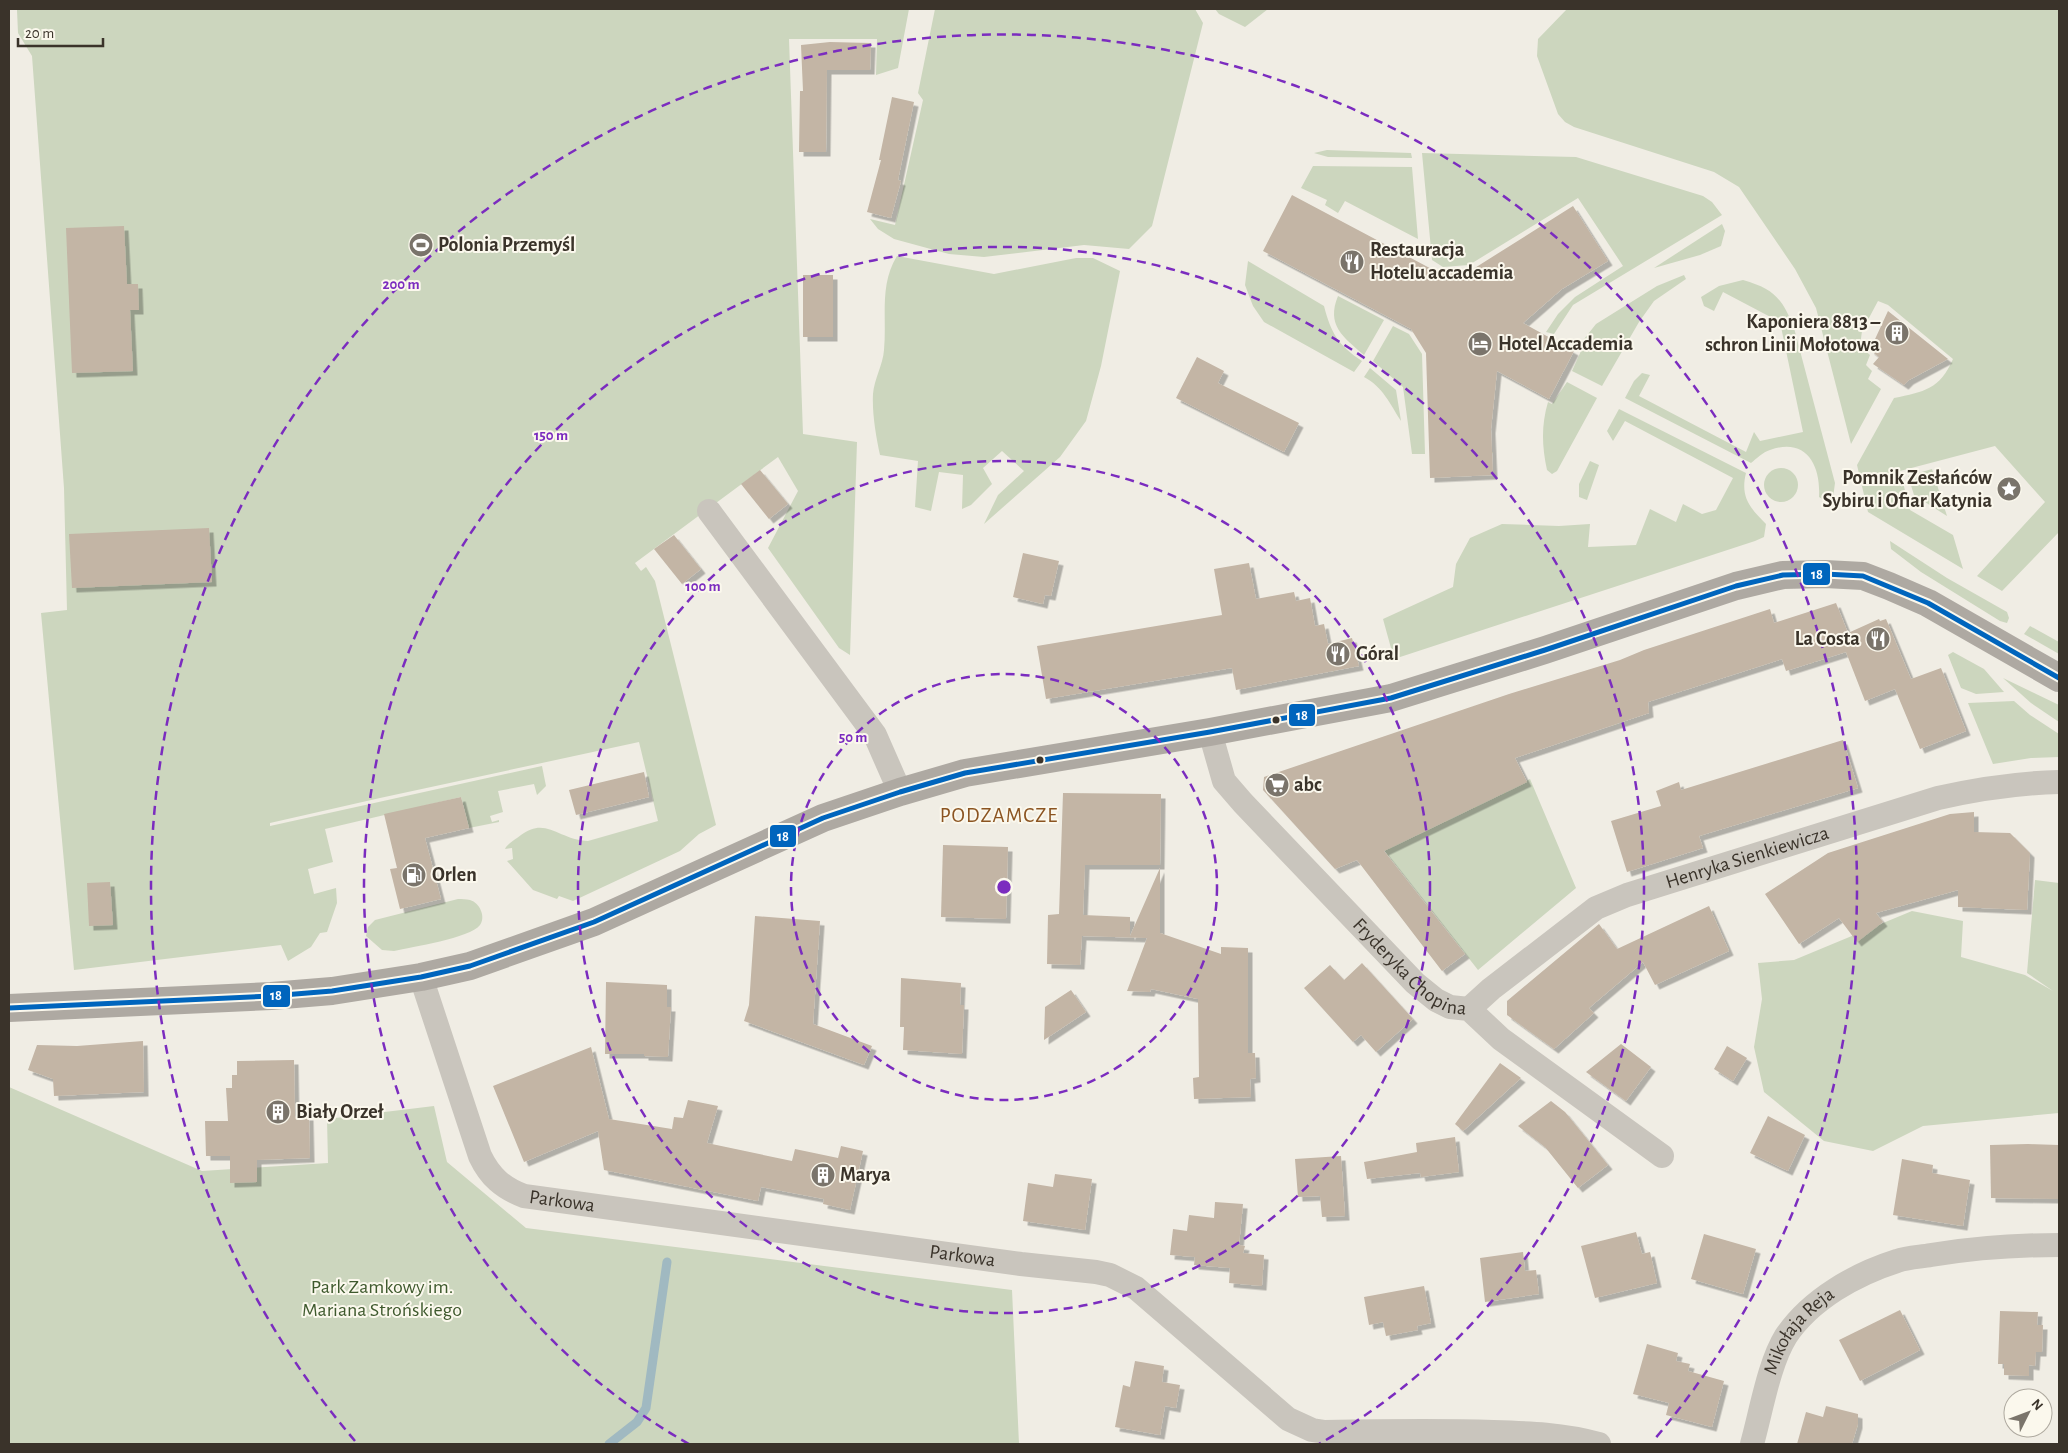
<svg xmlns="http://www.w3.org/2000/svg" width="2068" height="1453" viewBox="0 0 2068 1453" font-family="'Alegreya Sans',sans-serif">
  <defs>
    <filter id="shadow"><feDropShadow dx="4.5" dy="4.5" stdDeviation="0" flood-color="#0004"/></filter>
  </defs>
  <rect width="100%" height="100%" fill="#f0ede4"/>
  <!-- green -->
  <g fill="#ccd6be">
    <path d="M9 9H909L898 68 876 75 877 39H789L803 434 857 442 850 655 839 648 768 548 798 491 778 457 635 563 641 571 646 567 655 581 716 825 699 834 680 851 573 901 559 896 557 899 533 890 507 861 513 859 512 848 505 849 506 847C510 842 516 839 521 835 546 816 559 840 588 841L658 821 639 742 380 798 270 823V826L542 766 546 786 537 795 534 784 498 791 503 812 490 816 492 822 499 820V822L469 828 461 797 325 829 333 862 308 869 314 894 336 888 337 903 327 932 320 933 311 947 288 961 281 945 74 970 41 613 67 610 64 488 32 56 18 33 17 10Z"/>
    <path d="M935 9H1195L1203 23 1152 226 1129 249 1084 245 984 257 949 254 894 239 878 229 870 219 895 225 923 100 918 93Z"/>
    <path d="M1215 9H1268L1245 27 1219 14Z"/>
    <path d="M1567 9H2059V532L2002 591 1977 576 2045 502 1995 446 1900 471 1910 510 1953 535 1963 569 1868 512 1857 465 1894 398C1924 392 1940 389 1953 359L1888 305 1878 301 1862 331 1860 346 1870 355 1866 365 1872 371 1868 379 1881 389 1851 444 1816 308 1795 269 1739 187 1714 172 1574 127 1565 122 1558 114 1537 56 1538 39Z"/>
    <path d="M1327 150 1411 153 1412 158 1328 157 1314 153Z"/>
    <path d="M1422 153 1576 157 1703 196 1712 202 1722 215 1573 305 1554 334 1546 332 1558 314 1575 297 1623 266 1578 198 1469 265 1443 267 1432 260Z"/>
    <path d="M1313 166 1412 167 1418 239 1345 201 1338 213 1325 205 1327 200 1301 188Z"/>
    <path d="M1722 224 1725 231 1721 246 1700 255 1654 268Z"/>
    <path d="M897 256 994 274 1076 258H1093L1120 271 1101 366 1086 421 1060 457 984 524 998 495 1024 471 1002 451 983 468 992 484 971 505 962 509 963 475 939 472 931 511 915 507 918 461 880 455C876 436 872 414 873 394 874 379 883 365 884 350 887 318 879 285 897 256Z"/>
    <path d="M1248 261 1324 306C1331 333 1338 345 1362 361L1354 372 1264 322 1253 306 1245 285Z"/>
    <path d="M1684 275 1686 279 1654 301 1639 322 1602 386 1572 371 1581 351 1577 348 1596 324 1657 286Z"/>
    <path d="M1743 280C1774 289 1782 298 1794 328L1835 483 1832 505 1819 497C1821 465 1806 437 1770 450 1763 452 1756 459 1751 463L1625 398 1634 381 1642 373 1650 375 1639 396 1746 452 1754 432 1760 441 1803 432 1780 322 1723 292 1714 311 1704 306 1701 297 1719 286Z"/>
    <path d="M1338 296 1384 320 1364 355C1343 337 1326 325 1338 296Z"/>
    <path d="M1393 326 1409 334 1422 354 1425 454H1412L1403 387 1373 361Z"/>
    <path d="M1370 368 1396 390 1401 421C1390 404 1383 387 1364 377Z"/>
    <path d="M1567 382 1597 398 1557 471 1552 474 1547 470C1542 446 1541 426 1548 402L1552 404Z"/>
    <path d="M1619 409 1746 473C1740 497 1750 508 1766 524L1764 537 1755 541 1394 659 1383 619 1453 587 1456 564 1470 538 1502 524 1559 526 1590 524 1588 547 1636 545 1650 509 1676 522 1683 504 1702 514 1716 510 1733 478 1625 421 1613 441 1607 431Z"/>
    <path d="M1590 461 1599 465 1587 500 1579 497V484Z"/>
    <circle cx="1781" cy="485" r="17"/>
    <path d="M1932 469 1947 516 1914 495 1908 476Z"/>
    <path d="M1890 541 1947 578 2007 612 2009 618 2007 623 2000 621 1921 572 1891 549Z"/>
    <path d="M2030 626 2059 642V654L2024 634Z"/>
    <path d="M1953 652 1984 669 2004 692 1976 694 1961 688 1948 655Z"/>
    <path d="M2003 678 2059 705V722L2031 703Z"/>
    <path d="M2014 701 2030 715 2059 734V757L2031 758 1993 764 1968 703Z"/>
    <path d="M1530 779 1576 888 1478 970 1383 849 1421 833Z"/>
    <path d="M2035 880 2059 883V1113L1923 1126 1873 1151 1824 1141 1764 1092 1754 1047 1762 999 1758 963 1794 960 1912 911 1963 921 1961 957 2025 975 2053 991 2027 973Z"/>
    <path d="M458 899C462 899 466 899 470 900 480 903 486 917 480 925 470 938 412 947 394 951L382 950 366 936 368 927 375 920Z"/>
    <path d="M9 1087 202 1171 328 1163 327 1119 434 1106 447 1162 526 1228 1012 1290 1019 1444H9Z"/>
  </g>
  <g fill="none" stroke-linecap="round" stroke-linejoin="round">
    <!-- stream -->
    <path stroke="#a0b9c1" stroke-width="9" d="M609 1444 637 1422 646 1408 667 1262"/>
  </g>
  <!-- building -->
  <g fill="#c3b5a5" filter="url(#shadow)">
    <path d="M830 42 871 43 870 70H827L826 152H799L800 91H803L801 45Z"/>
    <path d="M892 97 914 102 898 180 901 181 891 218 867 212 881 160H879Z"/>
    <path d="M1292 195 1441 274 1470 271 1573 206 1608 261 1562 289 1523 323 1574 351 1549 399 1497 371 1491 429 1493 475 1430 478 1426 353 1411 329 1263 251Z"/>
    <path d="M124 226 127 284H138L139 310H130L133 371 72 373 66 228Z"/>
    <rect x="803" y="275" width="30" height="62"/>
    <path d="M1888 311 1948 359 1909 380 1904 385 1873 364 1879 357 1870 350Z"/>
    <path d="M1197 357 1224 371 1218 383 1299 423 1284 452 1176 398Z"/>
    <path d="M760 470 788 504 769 519 741 484Z"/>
    <path d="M209 528 212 582 72 588 69 534Z"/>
    <path d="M674 535 701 569 682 584 654 549Z"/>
    <path d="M1023 553 1059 561 1051 596 1045 595 1043 604 1013 597Z"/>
    <path d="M1249 563 1256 599 1294 592 1296 601 1310 598 1315 626 1324 624 1328 644 1352 638 1359 666 1236 690 1232 668 1046 699 1037 646 1222 615 1214 569Z"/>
    <path d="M1836 603 1848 633 1879 619 1880 621 1886 619 1911 679 1941 668 1966 731 1920 749 1895 689 1865 701 1846 652 1786 671 1782 659 1648 702 1649 713 1515 758 1527 782 1384 851 1465 954 1442 971 1357 860 1335 869 1263 790 1264 777 1509 694 1620 660 1644 650 1770 609 1774 623Z"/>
    <path d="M1843 740 1858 788 1699 836 1703 848 1627 872 1611 821 1661 806 1656 791 1679 782 1681 790Z"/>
    <path d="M644 772 649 797 576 815 569 790Z"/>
    <path d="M1063 793 1161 794 1160 865H1085L1083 915 1130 917V936L1160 868V933L1221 954V947L1248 948V1053H1255L1256 1078 1250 1079 1251 1097 1194 1099 1193 1078 1199 1077 1198 999 1151 989 1150 992 1127 991 1147 938 1082 936 1080 965 1047 964 1048 915 1059 914Z"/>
    <path d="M461 797 469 828 425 838 441 899 400 909 390 869 397 868 384 814Z"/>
    <path d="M1974 812V832L2010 833 2030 853 2027 910 1958 907V890L1876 913 1883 922 1857 942 1839 918 1799 944 1765 894 1828 853 1950 814Z"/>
    <path d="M943 845 1008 847 1006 919 941 917Z"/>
    <path d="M110 882 113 925 89 926 87 883Z"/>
    <path d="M1709 906 1729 951 1655 985 1643 962 1589 1008 1594 1013 1554 1049 1507 1015V1001L1599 924 1617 949Z"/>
    <path d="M755 916 820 921 813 1024 872 1046 864 1065 744 1021 749 1005Z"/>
    <path d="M1362 963 1413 1019 1376 1052 1361 1035 1353 1042 1304 988 1330 965 1344 980Z"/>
    <path d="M901 978 961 983 960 1005H964L962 1054 903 1050 904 1027H900Z"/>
    <path d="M606 982 667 985V1007H671L668 1057 644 1056V1054H605Z"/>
    <path d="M1071 990 1086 1012 1044 1040 1045 1007Z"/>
    <path d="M143 1041 144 1092 54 1096 53 1079 28 1070 37 1045 77 1046Z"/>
    <path d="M1621 1044 1651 1067 1626 1101 1586 1072Z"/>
    <path d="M1727 1046 1747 1058 1733 1081 1714 1069Z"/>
    <path d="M591 1047 609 1119 672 1129 674 1117 683 1118 688 1100 718 1106 707 1143 792 1161 795 1149 838 1158 841 1146 863 1151 850 1210 823 1204 824 1199 761 1187 758 1201 604 1170 598 1131 524 1162 493 1086Z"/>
    <path d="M294 1060 295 1116H309L310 1158 257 1160V1182L230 1183V1156H206L205 1121H228L226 1088H232V1075H237V1061Z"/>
    <path d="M1500 1063 1521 1078 1463 1131 1455 1124Z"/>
    <path d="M1551 1101 1565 1112 1608 1165 1578 1188 1545 1147 1518 1126Z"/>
    <path d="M1768 1116 1805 1135 1788 1171 1750 1153Z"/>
    <path d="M1455 1137 1459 1172 1421 1177 1420 1173 1367 1179 1364 1162 1417 1152 1416 1143Z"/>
    <path d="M2028 1144 2059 1145V1199L1991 1198 1990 1145Z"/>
    <path d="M1341 1156 1345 1216 1322 1217 1320 1196 1298 1197 1295 1159Z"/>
    <path d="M1902 1159 1933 1165 1932 1173 1970 1180 1963 1226 1893 1215Z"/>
    <path d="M1055 1174 1092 1179 1085 1230 1023 1221 1028 1183 1053 1187Z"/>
    <path d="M1215 1202 1243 1204 1239 1245 1245 1246 1243 1253 1264 1255 1262 1286 1229 1283 1230 1268 1194 1265 1195 1257 1170 1255 1173 1229 1187 1231 1189 1215 1214 1218Z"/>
    <path d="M1636 1232 1642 1254 1650 1252 1657 1283 1595 1298 1581 1246Z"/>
    <path d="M1704 1234 1756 1249 1743 1294 1691 1279Z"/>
    <path d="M1523 1252 1525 1271 1536 1270 1539 1294 1485 1302 1480 1258Z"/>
    <path d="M1424 1286 1431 1323 1417 1326 1418 1330 1386 1336 1383 1322 1369 1325 1364 1297Z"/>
    <path d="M1900 1310 1920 1350 1860 1381 1839 1340Z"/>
    <path d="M2000 1311 2038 1312 2037 1325H2043L2042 1352H2036L2035 1366 2029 1365V1376L2004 1375V1364H1998Z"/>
    <path d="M1647 1344 1678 1353 1676 1361 1690 1364 1688 1371 1724 1381 1712 1427 1666 1415 1669 1403 1633 1394Z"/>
    <path d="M1135 1361 1164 1366 1162 1382 1180 1385 1176 1408 1165 1406 1160 1435 1115 1427 1123 1385 1130 1387Z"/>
    <path d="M1826 1406 1858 1414V1424L1852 1444H1797L1806 1412 1823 1417Z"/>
  </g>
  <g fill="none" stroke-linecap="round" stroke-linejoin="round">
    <!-- street -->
    <g stroke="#c9c5bd" stroke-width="24">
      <path d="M709 511 875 735 900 792"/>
      <path id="s1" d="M1210 732 1224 781 1243 803 1415 983 1436 1000 1450 1007 1469 1009 1501 1039 1662 1156"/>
      <path id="s2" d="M421 977 480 1156C490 1177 503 1188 524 1196L1021 1264 1096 1272 1110 1275 1136 1288 1288 1419 1312 1430 1325 1432C1381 1431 1437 1430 1493 1432 1529 1433 1563 1434 1599 1444"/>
      <path id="s3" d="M1469 1009 1491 989 1596 908 1627 895 1938 798C1978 789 2018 783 2059 782"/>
      <path id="s4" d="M1752 1444C1761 1412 1769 1363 1786 1336 1811 1299 1856 1274 1897 1261 1908 1257 1920 1257 1931 1255 1974 1248 2016 1245 2059 1245"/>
    </g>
    <!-- primary -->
    <path stroke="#aea9a2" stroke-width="28" d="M9 1008 271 996 332 991 421 977 470 966 594 922 823 818 900 792 965 773 1210 732 1391 698 1545 650 1736 586 1783 575 1825 574 1863 576 1889 586 1928 603 2059 678"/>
    <defs>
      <path id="bus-1" d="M9 1008 271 996 332 991 421 977 470 966 594 922 823 818 900 792 965 773 1210 732 1391 698 1545 650 1736 586 1783 575 1825 574 1863 576 1928 603 2059 678"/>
    </defs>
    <!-- bus-1 casing -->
    <use href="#bus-1" stroke="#fbf8ed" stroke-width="9"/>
    <!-- bus-1 -->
    <use href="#bus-1" stroke="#0065bd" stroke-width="5"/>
  </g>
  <!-- distance rings -->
  <g fill="none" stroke="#7b2cbf" stroke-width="2.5" stroke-dasharray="9 6">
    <circle cx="1004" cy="887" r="213"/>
    <circle cx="1004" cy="887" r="426"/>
    <path d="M689 1444A640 640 0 1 1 1319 1444"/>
    <path d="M355 1441A853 853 0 1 1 1653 1441"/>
  </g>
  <!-- icons -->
  <defs>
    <symbol id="stadium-disc" viewBox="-11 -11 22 22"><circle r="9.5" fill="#7a746b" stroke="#fbf8ed"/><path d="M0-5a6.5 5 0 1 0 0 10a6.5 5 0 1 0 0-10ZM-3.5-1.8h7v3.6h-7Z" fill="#fff"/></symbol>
    <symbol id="restaurant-disc" viewBox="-11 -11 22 22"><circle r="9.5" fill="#7a746b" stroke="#fbf8ed"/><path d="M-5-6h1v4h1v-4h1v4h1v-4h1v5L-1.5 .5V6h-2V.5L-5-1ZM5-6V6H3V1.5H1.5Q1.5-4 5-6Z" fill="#fff"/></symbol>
    <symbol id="building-disc" viewBox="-11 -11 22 22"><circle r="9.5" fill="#7a746b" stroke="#fbf8ed"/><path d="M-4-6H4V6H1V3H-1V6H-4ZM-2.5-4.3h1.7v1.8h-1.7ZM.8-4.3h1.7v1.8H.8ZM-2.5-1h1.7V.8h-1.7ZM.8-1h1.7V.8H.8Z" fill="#fff"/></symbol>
    <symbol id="hotel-disc" viewBox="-11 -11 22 22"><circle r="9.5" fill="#7a746b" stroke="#fbf8ed"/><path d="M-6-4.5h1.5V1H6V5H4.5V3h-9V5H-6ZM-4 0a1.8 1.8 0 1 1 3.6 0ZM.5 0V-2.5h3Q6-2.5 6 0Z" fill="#fff"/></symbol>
    <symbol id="sight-disc" viewBox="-11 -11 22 22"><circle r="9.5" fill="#7a746b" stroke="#fbf8ed"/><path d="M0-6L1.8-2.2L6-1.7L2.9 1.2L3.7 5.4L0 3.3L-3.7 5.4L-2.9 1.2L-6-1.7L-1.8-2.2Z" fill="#fff"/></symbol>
    <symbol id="supermarket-disc" viewBox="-11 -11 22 22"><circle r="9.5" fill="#7a746b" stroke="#fbf8ed"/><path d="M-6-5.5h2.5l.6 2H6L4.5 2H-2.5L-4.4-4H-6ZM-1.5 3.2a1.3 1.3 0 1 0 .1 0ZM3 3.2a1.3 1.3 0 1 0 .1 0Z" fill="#fff"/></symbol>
    <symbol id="fuel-disc" viewBox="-11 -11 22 22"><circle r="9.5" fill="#7a746b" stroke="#fbf8ed"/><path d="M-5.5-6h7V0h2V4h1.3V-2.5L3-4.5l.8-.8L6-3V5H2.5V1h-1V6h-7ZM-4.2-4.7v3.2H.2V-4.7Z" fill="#fff"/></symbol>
  </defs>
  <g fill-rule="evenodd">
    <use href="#stadium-disc" x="407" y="231" width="28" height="28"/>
    <use href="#restaurant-disc" x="1338" y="248" width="28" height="28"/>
    <use href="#building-disc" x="1883" y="319" width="28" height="28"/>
    <use href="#hotel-disc" x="1466" y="330" width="28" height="28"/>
    <use href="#sight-disc" x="1995" y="475" width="28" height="28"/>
    <use href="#restaurant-disc" x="1864" y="625" width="28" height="28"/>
    <use href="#restaurant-disc" x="1324" y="640" width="28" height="28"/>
    <use href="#supermarket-disc" x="1263" y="771" width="28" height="28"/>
    <use href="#fuel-disc" x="400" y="861" width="28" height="28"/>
    <use href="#building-disc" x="264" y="1098" width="28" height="28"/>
    <use href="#building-disc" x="809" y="1161" width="28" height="28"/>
  </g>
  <!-- markers -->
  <g fill="#3a332a" stroke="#fbf8ed" stroke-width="2">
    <circle cx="1276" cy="720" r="4.5"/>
    <circle cx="1040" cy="760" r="4.5"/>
  </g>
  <g text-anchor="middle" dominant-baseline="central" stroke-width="4" stroke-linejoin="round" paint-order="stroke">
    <!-- poi labels -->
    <g font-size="20" font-weight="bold" fill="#3a332a" stroke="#fbf8ed" text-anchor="start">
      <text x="438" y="245">Polonia Przemyśl</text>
      <text x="1370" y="250">Restauracja<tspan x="1370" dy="23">Hotelu accademia</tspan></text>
      <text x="1880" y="322" text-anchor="end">Kaponiera 8813 –<tspan x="1880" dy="23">schron Linii Mołotowa</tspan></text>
      <text x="1498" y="344">Hotel Accademia</text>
      <text x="1992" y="478" text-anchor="end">Pomnik Zesłańców<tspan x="1992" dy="23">Sybiru i Ofiar Katynia</tspan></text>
      <text x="1860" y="639" text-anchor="end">La Costa</text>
      <text x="1356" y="654">Góral</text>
      <text x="1294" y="785">abc</text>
      <text x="432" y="875">Orlen</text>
      <text x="296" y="1112">Biały Orzeł</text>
      <text x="840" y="1175">Marya</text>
    </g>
    <!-- street labels -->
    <g font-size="20" fill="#3a332a" stroke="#fbf8ed">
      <text stroke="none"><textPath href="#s3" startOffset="322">Henryka Sienkiewicza</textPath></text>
      <text stroke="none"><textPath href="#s1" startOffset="316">Fryderyka Chopina</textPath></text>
      <text stroke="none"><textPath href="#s2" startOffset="288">Parkowa</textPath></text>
      <text stroke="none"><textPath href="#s2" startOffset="692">Parkowa</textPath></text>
      <text stroke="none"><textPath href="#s4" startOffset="125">Mikołaja Reja</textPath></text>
    </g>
    <!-- park labels -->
    <g font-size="20" fill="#3e592d" stroke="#fbf8ed">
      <text x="382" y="1287">Park Zamkowy im.<tspan x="382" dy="23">Mariana Strońskiego</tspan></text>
    </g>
    <!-- neighbourhood labels -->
    <g font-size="21" letter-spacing="1" fill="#8b5421" stroke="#fbf8ed">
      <text x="999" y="815">PODZAMCZE</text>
    </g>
  </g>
  <circle cx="1004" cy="887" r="8" fill="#7b2cbf" stroke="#fbf8ed" stroke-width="2.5"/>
  <g font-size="15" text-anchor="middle" font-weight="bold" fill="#7b2cbf" stroke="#fbf8ed" stroke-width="4" stroke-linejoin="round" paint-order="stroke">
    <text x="401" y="289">200 m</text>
    <text x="551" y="440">150 m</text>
    <text x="703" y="591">100 m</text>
    <text x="853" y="742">50 m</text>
  </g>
  <g stroke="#fbf8ed" stroke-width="2">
    <rect x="1802" y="562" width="29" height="24" rx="5" fill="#0065bd"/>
    <rect x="1288" y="703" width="28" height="24" rx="5" fill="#0065bd"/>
    <rect x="769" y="824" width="28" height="24" rx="5" fill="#0065bd"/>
    <rect x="262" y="984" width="29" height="24" rx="5" fill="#0065bd"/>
  </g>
  <g font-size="14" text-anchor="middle" font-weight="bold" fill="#fff">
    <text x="1817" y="579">18</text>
    <text x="1302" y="720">18</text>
    <text x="783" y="841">18</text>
    <text x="276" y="1000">18</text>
  </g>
  <!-- border -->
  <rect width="2068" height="1453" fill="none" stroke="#3a332a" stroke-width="20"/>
  <!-- north arrow -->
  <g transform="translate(2028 1413) rotate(48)"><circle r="24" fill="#fbf8ed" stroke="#aea99f"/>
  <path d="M0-4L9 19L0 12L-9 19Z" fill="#7a746b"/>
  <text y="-8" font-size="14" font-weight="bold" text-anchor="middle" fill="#3a332a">N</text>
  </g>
  <!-- scale -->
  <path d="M18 38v8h85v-8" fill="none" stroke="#3a332a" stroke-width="2.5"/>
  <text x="25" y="38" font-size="15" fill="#3a332a" stroke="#fbf8ed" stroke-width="4" paint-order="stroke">20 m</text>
</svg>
